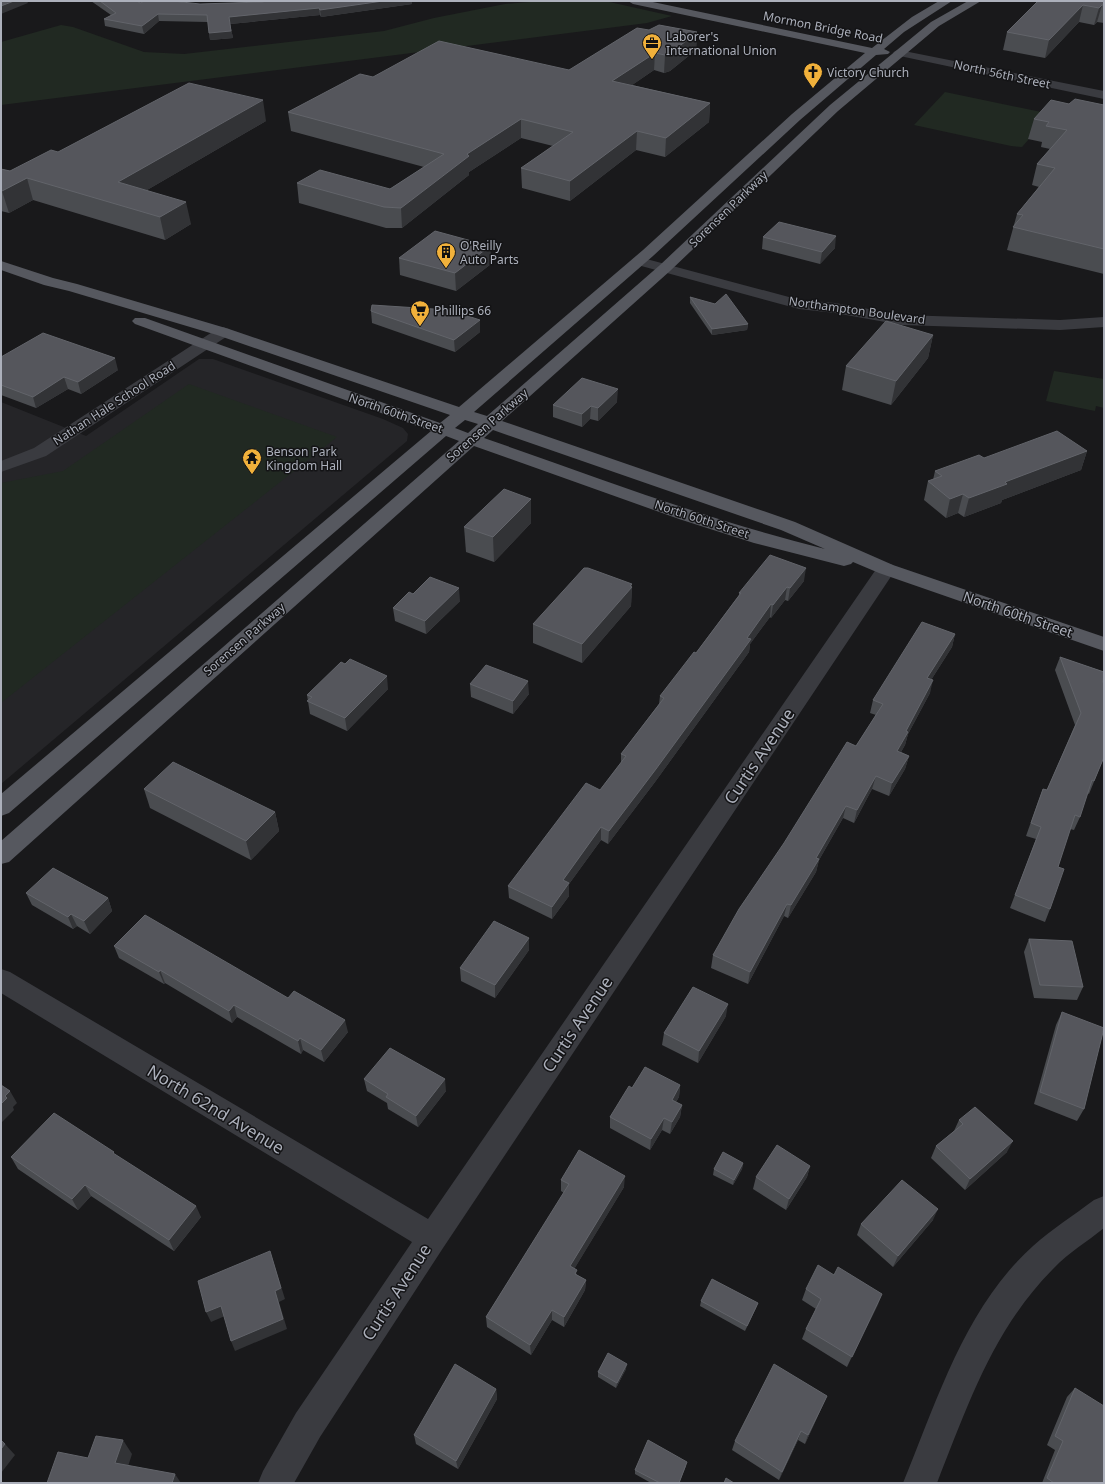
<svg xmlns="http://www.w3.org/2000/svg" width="1105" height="1484" viewBox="0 0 1105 1484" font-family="'Noto Sans',sans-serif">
  <rect width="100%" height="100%" fill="#19191b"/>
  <!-- built -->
  <path fill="#252528" d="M199 359H213L383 419 403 428 408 434 407 441 1 784V402L86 436Z"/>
  <!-- green -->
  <g fill="#212922">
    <path d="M543 1H605L672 16 647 23 1 105V42L61 25 73 27 144 52 184 54 384 31 434 18 505 4Z"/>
    <path d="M945 92 1051 114 1022 147 1011 146 914 125Z"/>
    <path d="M1054 371 1104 379V408L1096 406 1095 411 1046 401Z"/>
    <path d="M189 384 337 437 1 703V483L63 471Z"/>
  </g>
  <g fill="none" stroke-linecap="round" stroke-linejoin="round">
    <!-- minor -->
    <g fill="#3a3b40" fill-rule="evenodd">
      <path d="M899 50 1104 91V99L895 55 893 53 895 51Z"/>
      <path d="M639 257 800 300 835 303 902 315 1060 320 1104 317V327L1060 330 902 325 835 313 799 309 634 264 632 261 634 258Z"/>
      <path d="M223 327 229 329 231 332 229 335 46 456 1 472V461L34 448 217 329Z"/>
      <path d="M886 563 893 565 896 569 443 1248 320 1437 294 1483H258L263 1471 296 1413 412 1242 1 993V969L10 972 428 1219 879 565Z"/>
      <path d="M1104 1196V1228C1088 1241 1068 1253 1054 1268 993 1329 968 1405 937 1483H903C937 1401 965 1307 1033 1246 1052 1229 1074 1215 1094 1200Z"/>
    </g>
    <!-- major -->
    <path fill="#56585f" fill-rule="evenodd" d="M628 1H648L872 48 912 17 939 1H952L904 32 884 49 890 52 888 54 876 55 800 120 653 256 474 412 487 416 660 265 830 105 931 22 968 1H981L939 26 838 111 670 271 502 421 795 522 893 565 1104 637V651L879 573 853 562 851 564 844 566 754 543 679 519 474 446 9 862 1 864V841L459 441 446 436 9 813 1 816V794L431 431 135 324 132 321 135 318H145L440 423 450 415 217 335 69 291 44 285 1 270V261L53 278 77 284 229 329 459 407 643 250 792 114 865 53 633 4ZM465 420 478 424 468 433 455 428ZM493 430 781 530 825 549C708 520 596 477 484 438Z"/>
  </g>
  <!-- wall -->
  <g fill="#4a4c50">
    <path d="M91 1H137L140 3 200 4 262 2 267 1H412V4L321 17 320 15 230 24 233 38 210 40 208 22 159 21 144 34 105 26 104 19 111 15Z"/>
    <path d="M184 1H251L209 2Z"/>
    <path d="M1038 1H1104V23L1097 22 1094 25 1079 22 1045 58 1003 50 1007 32Z"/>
    <path d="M649 30 697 32 696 50 670 71 664 73 654 70 632 85 710 103 709 122 665 157 636 150 570 201 522 188 521 168 553 146 521 138 469 172V175L402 228H386L299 203 297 183 390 189 424 167 291 131 288 112 373 77 569 70Z"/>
    <path d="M1069 104 1104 105V274L1007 250 1017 214 1039 187 1032 185 1037 164 1050 149 1041 147 1042 142 1028 139 1034 119Z"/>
    <path d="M266 121 147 190 191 224 165 240 33 200 9 213 1 211V169L10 171 58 152Z"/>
    <path d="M763 237 835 248 820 264 762 249Z"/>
    <path d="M490 246 491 264 456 291 400 275 399 258Z"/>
    <path d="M690 297 748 324 747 330 712 335 690 303Z"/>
    <path d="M371 311 480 332 455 352 372 323Z"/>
    <path d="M933 335 928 358 891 405 842 390 846 366Z"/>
    <path d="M1 357 118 370 81 394 68 389 36 408 1 395Z"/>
    <path d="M617 402 598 421 590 419 582 427 553 417V405Z"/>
    <path d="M1087 451 1081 470 1002 500 1001 503 964 517 958 513 946 518 924 500 928 481 933 480 935 471 984 458Z"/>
    <path d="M531 499V523L494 562 466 552 464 527Z"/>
    <path d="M804 581 788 601 785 600 771 618 770 617 750 644 749 652 655 782 608 844 601 840 569 884V896L552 919 509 898 508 886 600 790 621 763V754L659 704 660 696 696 653 739 595V593Z"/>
    <path d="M632 584 631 606 582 663 533 643V624Z"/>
    <path d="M413 594 460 601 426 634 395 621 393 608Z"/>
    <path d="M955 634 952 647 931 680 930 693 908 734 905 745 901 752 909 756 905 769 889 796 872 789 854 823 843 818 819 860 816 872 788 918 784 916 748 984 711 968 713 955 856 746 876 715 870 713 873 700Z"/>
    <path d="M1060 657 1104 672V757L1089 794 1087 793 1080 817 1074 830 1070 829 1058 867 1050 909 1045 922 1010 908 1036 839 1026 836 1038 802 1043 789 1047 790 1075 725 1055 670Z"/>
    <path d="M345 664 388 689 347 731 310 714 307 695Z"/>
    <path d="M470 684 529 694 513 714 471 697Z"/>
    <path d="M144 789 275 812 279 831 251 860 150 808Z"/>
    <path d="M26 893 108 898 112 911 90 934 77 926 73 929 32 905Z"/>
    <path d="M529 938V950L495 998 461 981 460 968Z"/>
    <path d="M1029 939 1083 987 1077 1000 1034 998 1024 952Z"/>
    <path d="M114 946 348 1032 324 1062 303 1050 301 1054 237 1017 232 1023 165 983 164 984 119 958Z"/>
    <path d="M1062 1012 1084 1109 1077 1121 1034 1104 1056 1025Z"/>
    <path d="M726 1016 698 1063 662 1045 664 1033Z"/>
    <path d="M364 1079 446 1091 418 1127 388 1109 387 1103 367 1091Z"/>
    <path d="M680 1085 679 1097 676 1102 682 1105 680 1117 670 1134 662 1130 650 1150 610 1128V1117L632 1088Z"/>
    <path d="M959 1120 1007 1152 965 1190 931 1158 936 1146 954 1131Z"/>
    <path d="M116 1155 201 1217 174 1251 91 1196 78 1210 18 1169 11 1157Z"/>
    <path d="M743 1163 742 1169 733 1185 713 1175 714 1169Z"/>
    <path d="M810 1166 807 1177 786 1210 753 1189 756 1177Z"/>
    <path d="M561 1180 624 1187 574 1269 577 1275 586 1280 585 1290 564 1327 552 1320 531 1355 487 1327 486 1317 564 1193 561 1191Z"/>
    <path d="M933 1220 893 1267 857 1235 861 1224Z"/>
    <path d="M834 1275 882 1294 847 1367 802 1339 806 1329 816 1309 802 1300 806 1289Z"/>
    <path d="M701 1301 758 1303 756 1308 745 1331 700 1306Z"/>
    <path d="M626 1369 616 1388 598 1377V1372Z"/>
    <path d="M1075 1388 1104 1483H1042L1055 1450 1047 1445 1067 1397Z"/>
    <path d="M496 1389 497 1399 458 1469 416 1444 414 1435Z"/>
    <path d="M827 1396 805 1444 798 1440 779 1480 732 1450 735 1441Z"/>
    <path d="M686 1466 679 1483H651L635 1474V1470Z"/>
  </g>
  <!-- shaded-wall -->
  <g fill="#323336">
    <path d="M14 1H27L28 3 1 14V6Z"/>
    <path d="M383 1H412V4L321 17 320 10Z"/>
    <path d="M1083 5 1079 22 1045 58 1049 40Z"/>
    <path d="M1102 5 1097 22 1094 25 1099 8Z"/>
    <path d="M319 8 320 15 230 24 233 38 210 40 209 33 229 17Z"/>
    <path d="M158 14 159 21 144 34 142 26Z"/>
    <path d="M697 32 696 50 670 71 664 73 665 55Z"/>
    <path d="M655 53 654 70 612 99V81Z"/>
    <path d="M263 100 266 121 123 204 118 182Z"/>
    <path d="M710 103 709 122 665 157 666 138Z"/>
    <path d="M521 119V138L469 172V175L402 228 401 208 467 154Z"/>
    <path d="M637 131 636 150 570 201V181Z"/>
    <path d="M27 178 33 200 9 213 2 191Z"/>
    <path d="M186 202 191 224 165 240 160 217Z"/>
    <path d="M836 236 835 248 820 264 822 252Z"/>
    <path d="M490 246 491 264 456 291 455 273Z"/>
    <path d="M480 320V332L455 352 454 340Z"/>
    <path d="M748 324 747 330 712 335V329Z"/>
    <path d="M933 335 928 358 891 405 896 381Z"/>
    <path d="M115 358 118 370 81 394 78 382Z"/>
    <path d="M64 377 68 389 36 408 33 397Z"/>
    <path d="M618 389 617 402 598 421V408Z"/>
    <path d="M591 406 590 419 582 427V414Z"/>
    <path d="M1087 451 1081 470 1002 500 1001 503 964 517 969 498 1005 482Z"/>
    <path d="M963 494 958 513 946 518 950 499Z"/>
    <path d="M531 499V523L494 562 493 537Z"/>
    <path d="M806 568 804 581 788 601 790 588Z"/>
    <path d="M632 584 631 606 582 663V644Z"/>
    <path d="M787 587 785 600 771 618 773 605Z"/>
    <path d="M459 588 460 601 426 634 425 621Z"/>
    <path d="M771 604 770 617 750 644 749 652 655 782 608 844 609 831Z"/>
    <path d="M955 634 952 647 924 691 927 678Z"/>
    <path d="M387 676 388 689 347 731 345 718Z"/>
    <path d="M933 680 930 693 908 734 905 745 894 764 897 751 906 731Z"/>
    <path d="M528 681 529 694 513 714V701Z"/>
    <path d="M909 756 905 769 889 796 892 783Z"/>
    <path d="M876 776 872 789 854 823 857 810Z"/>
    <path d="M846 806 843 818 819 860 816 872 788 918 791 905 816 858Z"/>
    <path d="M275 812 279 831 251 860 246 841Z"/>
    <path d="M601 827V840L569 884V896L552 919V907L563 880Z"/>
    <path d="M108 898 112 911 90 934 84 921Z"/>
    <path d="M787 904 784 916 748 984 750 972Z"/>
    <path d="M71 914 77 926 73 929 68 917Z"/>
    <path d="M529 938V950L495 998V985Z"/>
    <path d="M160 970 165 983 164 984 159 972Z"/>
    <path d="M728 1004 726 1016 698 1063 699 1051Z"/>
    <path d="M234 1005 237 1017 232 1023 229 1011Z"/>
    <path d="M345 1020 348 1032 324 1062 321 1050Z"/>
    <path d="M300 1038 303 1050 301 1054 298 1041Z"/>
    <path d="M445 1079 446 1091 418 1127 416 1116Z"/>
    <path d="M680 1085 679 1097 670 1111 672 1100Z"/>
    <path d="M10 1091 17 1103 13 1107 14 1110 1 1123V1104L5 1096Z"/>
    <path d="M682 1105 680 1117 670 1134 672 1122Z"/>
    <path d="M664 1118 662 1130 650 1150 651 1139Z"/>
    <path d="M1013 1141 1007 1152 965 1190 970 1179Z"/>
    <path d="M743 1163 742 1169 733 1185 734 1180Z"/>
    <path d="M810 1166 807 1177 786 1210 789 1199Z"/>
    <path d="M625 1176 624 1187 570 1276V1266Z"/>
    <path d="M85 1185 91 1196 78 1210 72 1199Z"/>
    <path d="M196 1206 201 1217 174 1251 169 1240Z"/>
    <path d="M938 1209 933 1220 893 1267 898 1256Z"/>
    <path d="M270 1251 285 1299 279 1302 287 1329 235 1351 231 1341 275 1291Z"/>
    <path d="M586 1280 585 1290 564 1327V1317Z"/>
    <path d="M882 1294 878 1305 847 1367 852 1357Z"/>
    <path d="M221 1306 225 1316 211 1322 206 1312Z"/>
    <path d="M552 1310V1320L531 1355 530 1345Z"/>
    <path d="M627 1364 626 1369 616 1388 617 1383Z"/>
    <path d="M496 1389 497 1399 458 1469 456 1461Z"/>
    <path d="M827 1396 823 1405 805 1444 808 1435Z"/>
    <path d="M801 1431 798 1440 779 1480 782 1472Z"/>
    <path d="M123 1440 132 1454 125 1476 115 1463Z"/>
    <path d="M5 1444 15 1455 1 1473V1449Z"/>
    <path d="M175 1474 181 1483H172Z"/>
  </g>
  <!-- building -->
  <g fill="#55565c" stroke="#62646a">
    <path d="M1 1H14L1 6Z"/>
    <path d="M100 1H137L140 3 144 1H173L200 4 262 2 267 1H383L320 10 319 8 229 17 231 31 209 33 207 15 158 14 142 26 104 19 116 13Z"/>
    <path d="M1038 1H1104V5H1102L1099 8 1083 5 1049 40 1007 32Z"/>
    <path d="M659 25 697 32 671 53 665 55 655 53 612 81 710 103 666 138 637 131 570 181 521 168 573 132 521 119 467 154 469 156 401 208 384 207 297 183 320 170 390 189 444 154 288 112 360 74 373 77 439 41 569 70 637 28 649 30Z"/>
    <path d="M189 83 263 100 118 182 186 202 160 217 27 178 2 191 1 190V169L10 171 51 150 58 152Z"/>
    <path d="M1075 99 1104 105V249L1013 227 1023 215 1017 214 1055 168 1037 164 1067 130 1046 126 1049 122 1034 119 1051 100 1069 104Z"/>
    <path d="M779 222 836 236 822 252 763 237Z"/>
    <path d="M435 231 490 246 455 273 399 258Z"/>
    <path d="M726 294 748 324 712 329 690 297 715 304Z"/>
    <path d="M372 305 449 310 480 320 454 340 371 311Z"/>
    <path d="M886 321 933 335 896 381 846 366Z"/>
    <path d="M43 333 115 358 78 382 64 377 33 397 1 385V357Z"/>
    <path d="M582 378 618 389 598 408 591 406 582 414 553 405Z"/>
    <path d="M1057 431 1087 451 1005 482 1007 484 969 498 963 494 950 499 928 481 942 476 935 471 979 455 984 458Z"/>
    <path d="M504 489 531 499 493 537 464 527Z"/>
    <path d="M770 555 806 568 790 588 787 587 773 605 771 604 747 638 751 639 656 769 609 831 601 827 563 880 569 883 552 907 508 886 586 783 600 790 626 756 621 754 664 698 660 696 694 652 696 653 741 593H739Z"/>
    <path d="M584 568H588L632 584 630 586 632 587 582 644 533 624Z"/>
    <path d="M430 577 459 588 425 621 393 608 409 592 413 594Z"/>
    <path d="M922 622 955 634 927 678 933 680 906 731 908 732 897 751 909 756 892 783 876 776 857 810 846 806 816 858 819 859 791 905 787 904 750 972 713 955 739 909 784 843 847 742 856 746 883 704 873 700Z"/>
    <path d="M1060 657 1104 672 1103 682 1104 684V757L1094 781 1092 780 1080 817 1075 815 1058 867 1064 869 1050 909 1015 895 1041 827 1031 823 1043 789 1047 790 1081 713Z"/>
    <path d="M350 659 387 676 345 718 307 701 312 697 307 695 341 662 345 664Z"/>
    <path d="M486 665 528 681 513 701 470 684Z"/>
    <path d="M173 762 275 812 246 841 144 789Z"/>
    <path d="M53 868 108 898 84 921 71 914 68 917 26 893Z"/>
    <path d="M145 915 288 998 294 991 345 1020 321 1050 300 1038 298 1041 234 1005 229 1011 160 970 159 972 114 946Z"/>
    <path d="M494 921 529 938 495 985 460 968Z"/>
    <path d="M1029 939 1072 941 1083 987 1040 985Z"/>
    <path d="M693 987 728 1004 699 1051 664 1033Z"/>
    <path d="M1062 1012 1104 1028 1084 1109 1040 1092Z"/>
    <path d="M390 1048 445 1079 416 1116 386 1097 388 1094 364 1079Z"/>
    <path d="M645 1067 680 1085 672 1100 682 1105 672 1122 664 1118 651 1139 610 1117 629 1086 632 1088Z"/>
    <path d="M1 1085 10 1091 5 1096 7 1098 1 1104Z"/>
    <path d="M975 1107 1013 1141 970 1179 936 1146 963 1124 959 1120Z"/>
    <path d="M54 1113 114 1152 113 1153 196 1206 169 1240 85 1185 72 1199 11 1157Z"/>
    <path d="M777 1145 810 1166 789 1199 756 1177Z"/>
    <path d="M579 1150 625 1176 570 1266 577 1270 575 1274 586 1280 564 1317 552 1310 530 1345 486 1317 569 1184 561 1180Z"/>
    <path d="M723 1152 743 1163 734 1180 714 1169Z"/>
    <path d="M902 1180 938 1209 898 1256 861 1224Z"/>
    <path d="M270 1251 281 1288 275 1291 283 1319 231 1341 221 1306 206 1312 198 1281Z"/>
    <path d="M818 1265 834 1275 838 1267 882 1294 852 1357 806 1329 821 1299 806 1289Z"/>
    <path d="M712 1279 758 1303 747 1326 701 1301Z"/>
    <path d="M608 1353 627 1364 617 1383 598 1372Z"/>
    <path d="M455 1364 496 1389 456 1461 414 1435Z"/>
    <path d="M774 1364 827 1396 808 1435 801 1431 782 1472 735 1441Z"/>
    <path d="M1075 1388 1104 1406V1483H1054L1047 1478 1063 1441 1055 1436Z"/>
    <path d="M96 1436 123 1440 115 1463 175 1474 172 1483H47L58 1452 88 1458Z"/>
    <path d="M1 1440 5 1444 1 1449Z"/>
    <path d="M648 1440 687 1462 679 1483H660L635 1470Z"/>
    <path d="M726 1478 734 1483H724Z"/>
  </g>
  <!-- icons -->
  <defs>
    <symbol id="office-pin" viewBox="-11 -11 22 30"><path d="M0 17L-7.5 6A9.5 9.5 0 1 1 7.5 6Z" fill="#f1b13b" stroke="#141416"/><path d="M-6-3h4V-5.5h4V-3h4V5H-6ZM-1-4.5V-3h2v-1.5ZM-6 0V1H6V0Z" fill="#111"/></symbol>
    <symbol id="church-pin" viewBox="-11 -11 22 30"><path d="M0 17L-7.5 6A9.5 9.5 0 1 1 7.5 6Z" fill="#f1b13b" stroke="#141416"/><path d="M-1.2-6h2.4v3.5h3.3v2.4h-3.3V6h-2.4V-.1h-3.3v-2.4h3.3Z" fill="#111"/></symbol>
    <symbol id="building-pin" viewBox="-11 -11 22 30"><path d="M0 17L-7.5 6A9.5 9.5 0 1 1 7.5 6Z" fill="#f1b13b" stroke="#141416"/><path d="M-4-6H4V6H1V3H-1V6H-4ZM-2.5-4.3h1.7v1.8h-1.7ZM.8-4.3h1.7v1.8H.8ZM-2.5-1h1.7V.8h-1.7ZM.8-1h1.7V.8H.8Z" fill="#111"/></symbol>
    <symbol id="supermarket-pin" viewBox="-11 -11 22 30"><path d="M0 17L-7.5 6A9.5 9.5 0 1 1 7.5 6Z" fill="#f1b13b" stroke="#141416"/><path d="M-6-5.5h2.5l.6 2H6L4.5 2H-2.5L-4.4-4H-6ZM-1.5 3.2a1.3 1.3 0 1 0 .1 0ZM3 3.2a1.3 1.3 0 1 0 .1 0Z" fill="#111"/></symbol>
    <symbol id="temple-pin" viewBox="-11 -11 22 30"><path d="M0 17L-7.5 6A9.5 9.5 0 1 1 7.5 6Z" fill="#f1b13b" stroke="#141416"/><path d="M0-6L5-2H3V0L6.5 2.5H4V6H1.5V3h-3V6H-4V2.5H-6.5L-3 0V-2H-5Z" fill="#111"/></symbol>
  </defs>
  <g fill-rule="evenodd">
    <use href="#office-pin" x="641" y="32" width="22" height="30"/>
    <use href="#church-pin" x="802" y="61" width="22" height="30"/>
    <use href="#building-pin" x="435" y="241" width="22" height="30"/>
    <use href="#supermarket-pin" x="409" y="299" width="22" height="30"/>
    <use href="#temple-pin" x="241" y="447" width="22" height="30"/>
  </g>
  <g text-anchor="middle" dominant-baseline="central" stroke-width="3" stroke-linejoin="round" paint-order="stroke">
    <!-- far-street labels -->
    <g font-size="12" fill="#acb0bb" stroke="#141416">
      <text transform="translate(823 27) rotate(11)">Mormon Bridge Road</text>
      <text transform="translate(1002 74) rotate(12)">North 56th Street</text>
      <text transform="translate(728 209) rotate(-44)">Sorensen Parkway</text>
      <text transform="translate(857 310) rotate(8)">Northampton Boulevard</text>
      <text transform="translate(114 403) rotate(-33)">Nathan Hale School Road</text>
      <text transform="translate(396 413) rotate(19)">North 60th Street</text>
      <text transform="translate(487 425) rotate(-41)">Sorensen Parkway</text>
      <text transform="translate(702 519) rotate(18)">North 60th Street</text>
      <text transform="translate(244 639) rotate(-41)">Sorensen Parkway</text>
    </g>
    <!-- far-poi labels -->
    <g font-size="12" fill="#acb0bb" stroke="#141416" text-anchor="start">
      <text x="666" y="36">Laborer's<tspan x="666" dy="14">International Union</tspan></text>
      <text x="827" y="72">Victory Church</text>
      <text x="460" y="245">O'Reilly<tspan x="460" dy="14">Auto Parts</tspan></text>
      <text x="434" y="310">Phillips 66</text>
      <text x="266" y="451">Benson Park<tspan x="266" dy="14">Kingdom Hall</tspan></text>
    </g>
    <!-- street labels -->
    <g font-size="14" fill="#acb0bb" stroke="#141416">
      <text transform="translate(1018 614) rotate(19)">North 60th Street</text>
    </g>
    <!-- near-street labels -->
    <g font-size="17" fill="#acb0bb" stroke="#141416">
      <text transform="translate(759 756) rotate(-56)">Curtis Avenue</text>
      <text transform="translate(577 1024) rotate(-56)">Curtis Avenue</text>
      <text transform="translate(216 1109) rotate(31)">North 62nd Avenue</text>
      <text transform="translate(396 1292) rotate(-57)">Curtis Avenue</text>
    </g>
  </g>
  <!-- border -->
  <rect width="1105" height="1484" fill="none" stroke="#acb0bb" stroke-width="4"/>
</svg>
